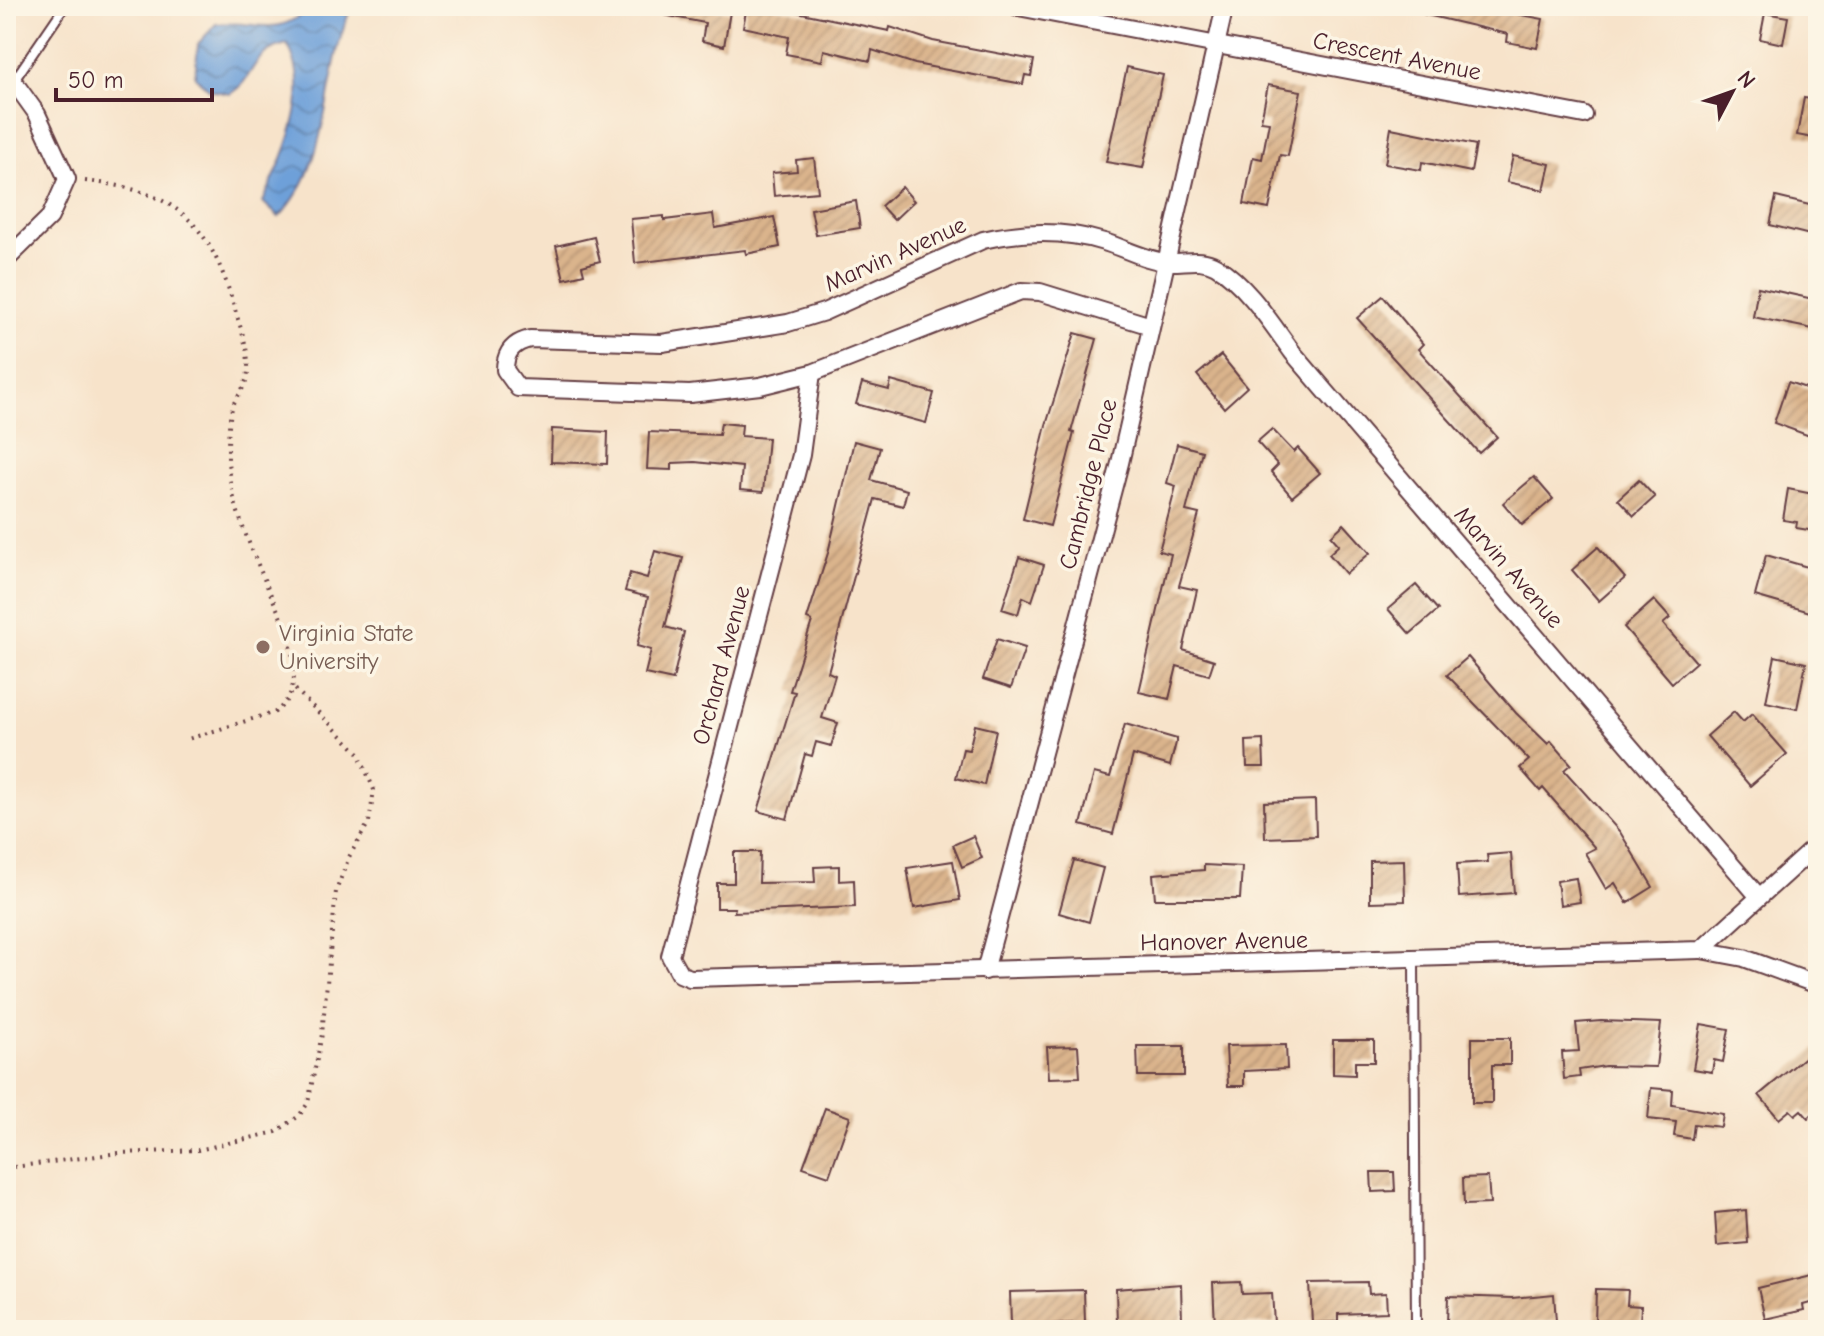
<svg xmlns="http://www.w3.org/2000/svg" width="1824" height="1336" viewBox="0 0 1824 1336" font-family="'Comic Neue',sans-serif">
  <defs>
    <pattern id="water-waves" width="16" height="10" patternUnits="userSpaceOnUse" patternTransform="scale(2)"><rect width="16" height="10" fill="#6ea0d9"/><path d="M0 5q4-4 8 0t8 0" fill="none" stroke="#5c82b0"/></pattern>
    <pattern id="building-hatch" width="6" height="6" patternUnits="userSpaceOnUse" patternTransform="scale(2)"><rect width="6" height="6" fill="#dab48c"/><path d="M-1 1l2-2M0 6l6-6M5 7l2-2" fill="none" stroke="#bd9a79"/></pattern>
  </defs>
  <rect width="100%" height="100%" fill="#fcf5e5"/>
  <filter id="ink" filterUnits="userSpaceOnUse"><feTurbulence type="fractalNoise" baseFrequency=".0125" numOctaves="2"/><feDisplacementMap in="SourceGraphic" scale="16" xChannelSelector="R" yChannelSelector="G"/><feConvolveMatrix kernelMatrix="1 2 1 2 8 2 1 2 1" color-interpolation-filters="sRGB"/></filter>
  <filter id="wash" filterUnits="userSpaceOnUse"><feTurbulence type="fractalNoise" baseFrequency=".006" numOctaves="4" result="noise"/><feDisplacementMap in="SourceGraphic" scale="32" xChannelSelector="R" yChannelSelector="G"/><feGaussianBlur stdDeviation="1.8" result="paint"/><feColorMatrix in="noise" values="0 0 0 0 0 0 0 0 0 0 0 0 0 0 0 0 0 1.4 0 .05"/><feComposite in="paint" operator="in"/></filter>
  <g filter="url(#wash)">
    <rect width="100%" height="100%" fill="#f7e3ca"/>
    <!-- water -->
    <path fill="url(#water-waves)" stroke="#5c6082" stroke-width="2" d="M313 6H352C321 75 334 160 279 217L263 202C283 157 316 92 287 44 248 53 258 76 230 94L210 90 195 77 198 44 216 24C262 19 272 41 313 6Z"/>
    <g id="blocks">
      <!-- building -->
      <g fill="url(#building-hatch)">
        <path d="M659 6H713V9L730 12 724 46 702 41 705 23 658 14Z"/>
        <path d="M747 6H768L889 31 890 27 933 41 1034 60 1031 76 1025 75 1023 84 915 64 872 50 870 61 824 50 822 61 786 54 789 37 743 27Z"/>
        <path d="M1415 6H1502L1500 11 1543 19 1537 48 1507 42 1508 34 1414 12Z"/>
        <path d="M1765 13 1788 17 1783 44 1760 39Z"/>
        <path d="M1127 67 1163 75 1143 168 1106 162Z"/>
        <path d="M1268 85 1301 91 1288 156 1280 155 1269 209 1244 204 1253 157 1262 159 1269 122 1261 121Z"/>
        <path d="M1804 98 1818 100V139L1797 135Z"/>
        <path d="M1391 128 1476 145 1471 172 1422 162 1421 170 1385 164Z"/>
        <path d="M1513 156 1550 164 1544 190 1507 182Z"/>
        <path d="M814 158 818 192 774 196 772 173 797 171 796 160Z"/>
        <path d="M902 187 914 201 894 220 881 206Z"/>
        <path d="M1776 197 1818 207V237L1770 225Z"/>
        <path d="M856 201 860 228 816 235 811 209Z"/>
        <path d="M713 214 715 228 774 217 780 247 746 254 745 250 635 263 631 219 664 216V220Z"/>
        <path d="M594 237 600 261 582 266 584 274 564 279 556 246Z"/>
        <path d="M1758 287 1818 300V330L1753 317Z"/>
        <path d="M1383 296 1423 344 1418 349 1497 437 1479 453 1357 318Z"/>
        <path d="M1075 333 1097 339 1071 432 1074 433 1050 526 1023 519 1046 425Z"/>
        <path d="M1221 355 1247 387 1224 408 1197 375Z"/>
        <path d="M891 381 934 393 926 423 856 404 862 383 889 390Z"/>
        <path d="M1788 382 1818 392V439L1774 423Z"/>
        <path d="M721 423 742 425 741 436 768 438 763 492 740 490 742 467 695 462 672 463V470L647 469 649 432 719 435Z"/>
        <path d="M552 429 608 432 607 464 551 462Z"/>
        <path d="M1272 429 1294 452 1298 448 1320 473 1292 497 1271 472 1278 465 1257 442Z"/>
        <path d="M854 441 880 448 871 480 907 490 903 506 875 499 828 672 835 675 822 718 838 723 831 746 816 742 812 756 805 754 787 819 758 811 795 692 790 691 812 621 807 619 828 553Z"/>
        <path d="M1177 444 1202 451 1186 511 1199 514 1179 586 1197 590 1183 650 1214 660 1209 675 1177 666 1169 699 1139 692 1171 554 1159 551 1176 486 1167 483Z"/>
        <path d="M1534 477 1553 499 1522 525 1503 503Z"/>
        <path d="M1639 480 1655 497 1634 516 1618 499Z"/>
        <path d="M1788 489 1818 495 1815 531 1796 528 1797 522 1783 520Z"/>
        <path d="M1344 524 1370 553 1346 574 1329 554 1339 545 1331 536Z"/>
        <path d="M1598 547 1625 578 1599 601 1572 570Z"/>
        <path d="M655 551 683 558 665 627 684 632 673 680 645 674 651 650 637 646 648 597 625 591 630 573 647 578Z"/>
        <path d="M1766 555 1818 570 1810 612 1755 596Z"/>
        <path d="M1019 557 1044 565 1032 601 1023 597 1018 614 1002 609Z"/>
        <path d="M1416 585 1438 610 1410 634 1388 609Z"/>
        <path d="M1654 600 1670 618 1663 624 1696 662 1672 683 1624 627Z"/>
        <path d="M997 639 1025 648 1011 688 983 679Z"/>
        <path d="M1775 656 1806 663 1797 709 1766 702Z"/>
        <path d="M1468 657 1516 713 1548 744 1551 741 1571 764 1564 770 1620 832 1653 887 1627 903 1615 883 1606 889 1585 853 1595 848 1543 788 1540 791 1520 768 1529 760 1447 675Z"/>
        <path d="M1734 712 1743 722 1752 714 1787 754 1750 786 1707 736Z"/>
        <path d="M1125 724 1177 739 1170 766 1133 755 1113 834 1081 825 1094 773 1110 777Z"/>
        <path d="M975 725 996 730 984 785 956 778 963 749 969 750Z"/>
        <path d="M1263 740 1264 767H1247L1246 741Z"/>
        <path d="M1315 800 1316 836 1265 838 1264 802Z"/>
        <path d="M973 836 982 858 962 867 953 845Z"/>
        <path d="M734 852H760L759 883 815 882 814 867 839 866V881L854 880 855 907 734 912 735 908H717V883H734Z"/>
        <path d="M1511 853 1514 893 1459 897 1457 864 1488 862 1487 855Z"/>
        <path d="M1074 860 1103 868 1089 922 1059 913Z"/>
        <path d="M1404 860 1405 901 1370 902V861Z"/>
        <path d="M953 861 960 900 914 908 907 868Z"/>
        <path d="M1204 865 1242 867 1240 899H1155L1153 874 1204 870Z"/>
        <path d="M1576 878 1580 902 1560 905 1557 881Z"/>
        <path d="M1601 1021 1661 1023 1656 1067 1605 1066 1579 1070 1580 1077 1564 1079 1562 1052 1579 1051 1576 1023Z"/>
        <path d="M1701 1024 1729 1029 1723 1062 1714 1060 1712 1072 1693 1069Z"/>
        <path d="M1472 1038H1510V1065H1492V1103H1472Z"/>
        <path d="M1333 1040H1374V1062H1355V1075L1333 1074Z"/>
        <path d="M1286 1045 1287 1069 1244 1071V1086H1228L1226 1046Z"/>
        <path d="M1078 1046 1080 1077 1049 1078 1047 1047Z"/>
        <path d="M1137 1046H1184V1076H1138Z"/>
        <path d="M1818 1046V1109L1808 1118 1801 1110 1795 1115 1790 1110 1779 1119 1759 1095Z"/>
        <path d="M1651 1088 1673 1090 1672 1105 1723 1114 1721 1127 1694 1124 1692 1139 1674 1136 1676 1122 1648 1119Z"/>
        <path d="M825 1108 850 1117 829 1176 803 1167Z"/>
        <path d="M1371 1172H1394L1395 1191 1372 1192Z"/>
        <path d="M1488 1177 1490 1204 1464 1205 1463 1178Z"/>
        <path d="M1746 1210 1748 1243 1717 1246 1715 1213Z"/>
        <path d="M1816 1274 1818 1301 1803 1305 1804 1310 1765 1319 1758 1288Z"/>
        <path d="M1241 1282 1242 1294 1272 1293 1274 1323 1215 1325 1213 1283Z"/>
        <path d="M1368 1282 1369 1294 1386 1293 1387 1312 1338 1314V1322L1312 1323 1310 1283Z"/>
        <path d="M1181 1284 1182 1322 1117 1324 1116 1289Z"/>
        <path d="M1596 1289 1628 1290 1627 1305 1641 1306 1640 1323 1595 1324Z"/>
        <path d="M1084 1290 1085 1323 1011 1325 1010 1292Z"/>
        <path d="M1554 1294 1556 1321 1512 1325 1447 1323 1448 1296 1512 1298Z"/>
      </g>
    </g>
  </g>
  <g filter="url(#ink)">
    <use href="#blocks" fill-opacity="0" stroke="#643c43" stroke-width="2"/>
    <g fill="none" stroke-linecap="round" stroke-linejoin="round">
      <defs>
        <g id="lane">
          <path d="M15 79 65 6"/>
          <path d="M1414 960 1416 1330"/>
        </g>
        <g id="street">
          <path d="M1013 6 1584 115"/>
          <path d="M6 71 37 114 67 179 50 217 6 260"/>
          <path d="M1151 326 1040 292 1021 291 812 373 760 386 690 394 518 388 505 370C505 352 513 343 530 339L662 343 788 323 824 312 983 240C1023 231 1065 230 1104 242 1124 248 1147 261 1168 262 1185 263 1201 257 1216 266 1248 286 1271 323 1293 353L1759 897"/>
          <path d="M812 373 801 455 670 956 680 974 690 978 1701 950 1818 844"/>
          <path d="M1701 950 1744 958 1818 985"/>
          <path d="M985 971 1120 463 1225 6"/>
        </g>
      </defs>
      <!-- lane casing -->
      <use href="#lane" stroke="#643c43" stroke-width="12"/>
      <!-- street casing -->
      <use href="#street" stroke="#643c43" stroke-width="20"/>
      <!-- path -->
      <g stroke="#643c43" stroke-width="4" stroke-dasharray="2 6" stroke-linecap="butt">
        <path d="M85 181C175 190 209 221 234 306 239 324 248 346 248 365 249 382 241 390 234 403 228 416 228 443 228 457 229 500 248 540 264 579 279 615 317 682 275 712L188 739"/>
        <path d="M6 1168 119 1153 198 1150 276 1132 299 1116 308 1103 322 1034 336 891 349 857 369 822 374 790 358 752 294 688"/>
      </g>
      <!-- lane -->
      <use href="#lane" stroke="#fff" stroke-width="8"/>
      <!-- street -->
      <use href="#street" stroke="#fff" stroke-width="16"/>
    </g>
  </g>
  <!-- markers -->
  <circle fill="#8d6e63" stroke="#fcf5e5" stroke-width="3" cx="263" cy="647" r="8"/>
  <g text-anchor="middle" dominant-baseline="central" stroke-width="7" stroke-linejoin="round" paint-order="stroke">
    <!-- street labels -->
    <g font-size="24" fill="#4a1f2b" stroke="#fcf5e5">
      <text transform="translate(1397 56) rotate(11)">Crescent Avenue</text>
      <text transform="translate(895 254) rotate(-24)">Marvin Avenue</text>
      <text transform="translate(1088 484) rotate(-76)">Cambridge Place</text>
      <text transform="translate(1509 567) rotate(49)">Marvin Avenue</text>
      <text transform="translate(721 665) rotate(-75)">Orchard Avenue</text>
      <text transform="translate(1224 941) rotate(-1)">Hanover Avenue</text>
    </g>
    <!-- education labels -->
    <g font-size="24" fill="#785e54" stroke="#fcf5e5" text-anchor="start">
      <text x="279" y="633">Virginia State<tspan x="279" dy="28">University</tspan></text>
    </g>
  </g>
  <!-- margin -->
  <rect width="1824" height="1336" fill="none" stroke="#fcf5e5" stroke-width="32"/>
  <!-- north arrow -->
  <g transform="translate(1732 92) rotate(49)" stroke="#fcf5e5" stroke-width="6" paint-order="stroke">
  <path d="M0-6L14 30L0 20L-14 30Z" fill="#4a1f2b"/>
  <text y="-12" font-size="22" font-weight="bold" text-anchor="middle" fill="#4a1f2b">N</text>
  </g>
  <!-- scale -->
  <path d="M56 88v12h156v-12" fill="none" stroke="#4a1f2b" stroke-width="4"/>
  <text x="68" y="88" font-size="24" fill="#4a1f2b" stroke="#fcf5e5" stroke-width="6" paint-order="stroke">50 m</text>
</svg>
